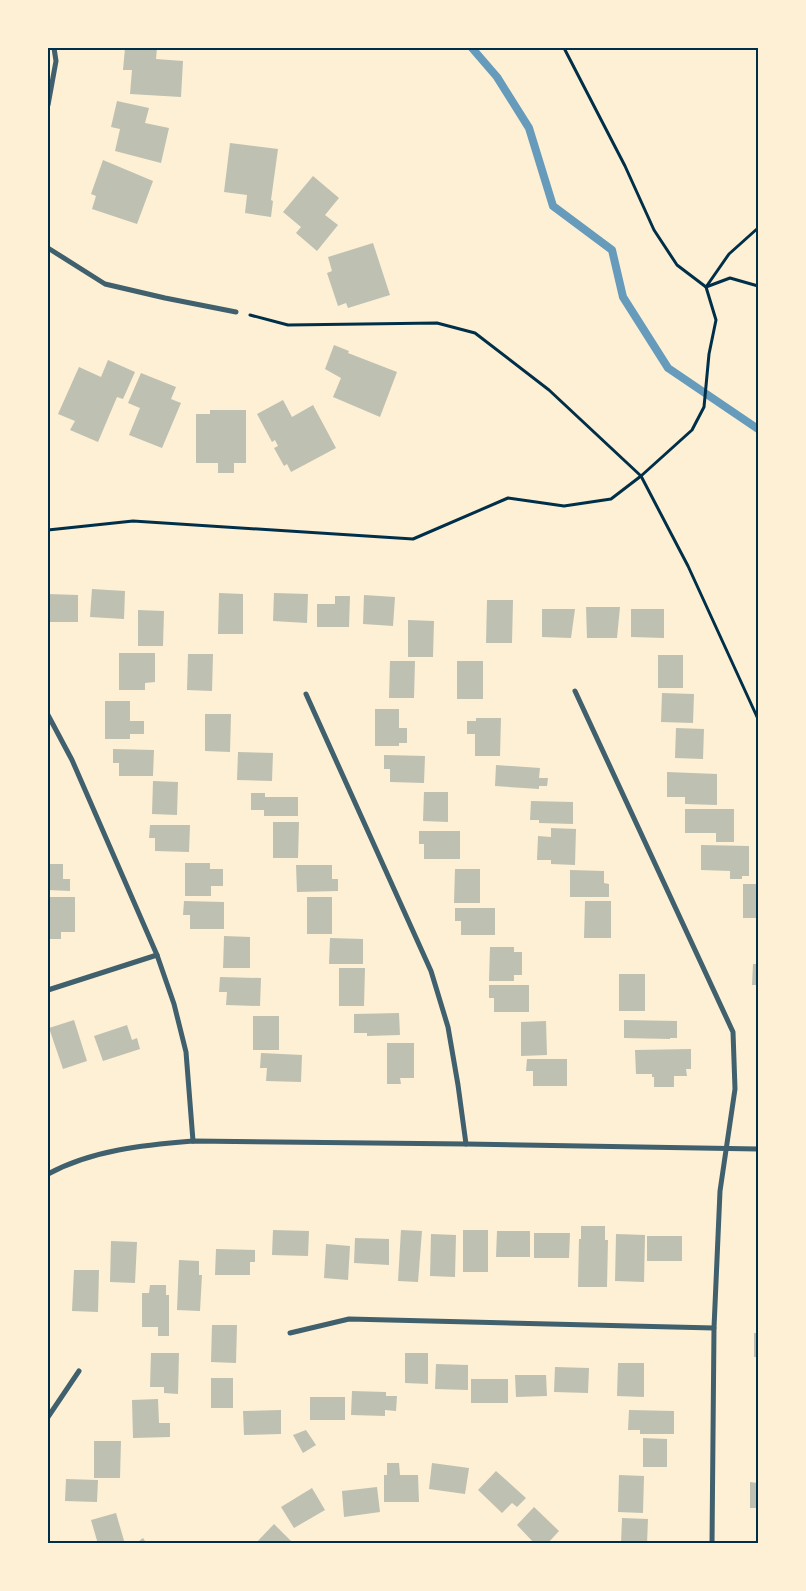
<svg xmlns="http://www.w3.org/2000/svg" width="806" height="1591" viewBox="0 0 806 1591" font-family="Spectral,serif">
  <rect width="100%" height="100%" fill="#fdf0d5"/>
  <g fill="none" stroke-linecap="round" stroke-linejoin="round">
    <!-- stream -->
    <path stroke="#669bbc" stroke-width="8" d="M472 48 497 77 529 128 553 206 612 250 623 297 668 368 758 429"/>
  </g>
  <!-- building -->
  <g fill="#bec0b2">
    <path d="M125 48H157L156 59 183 61 181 97 130 94 132 70H123Z"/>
    <path d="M117 101 149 108 145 123 169 128 161 163 115 151 120 129 111 127Z"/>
    <path d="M230 143 278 149 271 200 273 201 271 217 245 213 247 195 224 192Z"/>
    <path d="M103 160 153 181 137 224 92 209 96 196 91 194Z"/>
    <path d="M313 176 339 198 325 215 338 225 317 251 296 233 301 227 283 212Z"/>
    <path d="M373 243 390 295 348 308 346 303 338 306 327 273 332 271 328 257Z"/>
    <path d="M334 345 349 351 348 353 397 372 380 417 333 397 341 378 325 369Z"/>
    <path d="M108 360 135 372 123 399 117 397 98 442 70 430 75 421 58 414 79 367 101 377Z"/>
    <path d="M141 373 176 387 171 399 181 403 162 448 129 435 140 408 128 403Z"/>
    <path d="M283 400 292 417 313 405 336 448 291 472 287 464 284 466 274 448 278 446 275 440 272 442 257 414Z"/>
    <path d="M210 410H246V463H234V473H218V463H196V414H210Z"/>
    <path d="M92 589 125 591 124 619 90 617Z"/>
    <path d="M219 593 243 594V634H218Z"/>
    <path d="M274 593 308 594 307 623 273 621Z"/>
    <path d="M48 594 78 595V622H48Z"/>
    <path d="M364 595 395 597 393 626 363 624Z"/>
    <path d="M335 596H350L349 627H317V604H335Z"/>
    <path d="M487 600H513L512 643H486Z"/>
    <path d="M586 607H620L617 638H587Z"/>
    <path d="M542 609H575L571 638 542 637Z"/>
    <path d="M631 609H664V638L631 637Z"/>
    <path d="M138 610 164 611 163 646H138Z"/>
    <path d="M408 620 434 621 433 657H408Z"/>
    <path d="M119 653H155V682L145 683V690H119Z"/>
    <path d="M188 654H213L212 691 187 690Z"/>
    <rect x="658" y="655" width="25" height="33"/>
    <path d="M390 661H415L414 698H389Z"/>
    <rect x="457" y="661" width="26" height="38"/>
    <path d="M662 693 694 694 693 723 661 722Z"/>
    <path d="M105 701H130V721H144V734H130V739H105Z"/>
    <path d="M375 709H399V728H407V743H399V746H375Z"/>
    <path d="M205 714H231L230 752 205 751Z"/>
    <path d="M476 718H501L500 756H475V734H467V721H476Z"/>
    <path d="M676 728 704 729 703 759 675 758Z"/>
    <path d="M113 749 154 750 153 776H119V763H113Z"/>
    <path d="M238 752 273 753 272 781 237 780Z"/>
    <path d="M384 755 425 756 424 783 390 782V769H384Z"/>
    <path d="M496 765 540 768 539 778H548L547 786H539V789L495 786Z"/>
    <path d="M667 772 717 774V805L685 804V797H667Z"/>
    <path d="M153 781 178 782 177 815 152 814Z"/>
    <path d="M424 792H448V822L423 821Z"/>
    <path d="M251 793H265V797H298V816H264V810H251Z"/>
    <path d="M531 801 573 802V824L539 823V820H530Z"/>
    <path d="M685 809H734V842H716V833H685Z"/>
    <path d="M273 822H299L298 858H273Z"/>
    <path d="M150 825H190L189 852 155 851V838H149Z"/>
    <path d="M551 828 576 829 575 865 551 864V860H537L538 836 551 837Z"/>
    <path d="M419 831H460V859H424V844H419Z"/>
    <path d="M701 845 749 846V876H742V879H730V871L701 870Z"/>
    <path d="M185 863H210V869H223V886H211V896H185Z"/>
    <path d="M48 864H63V879H70V891L48 890Z"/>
    <path d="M296 865H332V879H338V891L297 892Z"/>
    <path d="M455 869H480V903H454Z"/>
    <path d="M570 870 604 871V883L609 884V897H570Z"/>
    <rect x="743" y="884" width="15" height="34"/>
    <path d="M48 897H75V932H61V939H48Z"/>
    <rect x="307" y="897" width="25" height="37"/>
    <path d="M184 901 224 902V929H190V915H183Z"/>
    <path d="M585 901H611V938H584Z"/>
    <path d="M455 908H495V935H461V921H455Z"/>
    <path d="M224 936 250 937V968H223Z"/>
    <path d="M330 938 363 939V964H329Z"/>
    <path d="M490 947H514V952H522V975H514V981H489Z"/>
    <path d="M753 964H758V985H752Z"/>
    <path d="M339 968H365L364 1006H339Z"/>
    <rect x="619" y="974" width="26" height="37"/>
    <path d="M220 977 261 978 260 1006 226 1005 227 992H219Z"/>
    <path d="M489 985H529V1012H494V998H489Z"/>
    <path d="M399 1013 400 1035 367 1036V1033H354V1014Z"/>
    <rect x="253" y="1016" width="26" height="34"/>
    <path d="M74 1020 87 1061 63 1069 49 1028Z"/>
    <path d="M624 1020 677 1021V1038H670V1039L624 1038Z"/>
    <path d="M546 1021 547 1055 521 1056V1022Z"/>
    <path d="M127 1025 132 1040 137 1038 140 1049 103 1061 94 1036Z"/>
    <path d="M387 1043H414V1078H400L401 1084H387Z"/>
    <path d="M691 1049V1069H686L687 1076H674V1087H654V1077H652V1074H636L635 1050Z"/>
    <path d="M261 1053 302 1055 301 1082 266 1081 267 1068H260Z"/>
    <path d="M527 1059H567V1086H533V1071H526Z"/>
    <path d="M581 1226H605V1240H608L607 1287H578L579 1239H581Z"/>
    <path d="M273 1230 309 1231 308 1256 272 1255Z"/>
    <path d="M401 1230 422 1231 418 1282 398 1281Z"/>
    <rect x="463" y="1230" width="25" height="42"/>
    <path d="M497 1231H530V1257H496Z"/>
    <path d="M534 1233H570L569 1258H534Z"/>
    <path d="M431 1234 456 1235 455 1277 430 1276Z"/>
    <path d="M616 1234 645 1235 644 1282 615 1281Z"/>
    <rect x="647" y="1236" width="35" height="25"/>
    <path d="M355 1238 389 1239V1265L354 1263Z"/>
    <path d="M111 1241 137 1242 135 1283 110 1282Z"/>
    <path d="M326 1244 350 1246 348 1280 324 1278Z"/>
    <path d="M216 1249 255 1250V1262H250V1275H215Z"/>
    <path d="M179 1260 199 1261V1275H202L200 1311 177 1310Z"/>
    <path d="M74 1270H99L98 1312 72 1311Z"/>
    <path d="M150 1285H166V1295H169V1336H158V1327H142V1293H149Z"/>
    <path d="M212 1325H237L236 1363 211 1362Z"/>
    <rect x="754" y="1333" width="4" height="24"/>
    <path d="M151 1353H179L178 1394 164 1393V1387H150Z"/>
    <path d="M405 1353H428V1384L405 1383Z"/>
    <path d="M618 1363H644V1397L617 1396Z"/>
    <path d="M436 1364 468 1365V1390L435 1389Z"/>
    <path d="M555 1367 589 1368 588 1393 554 1392Z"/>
    <path d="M515 1375H546L547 1396 516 1397Z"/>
    <rect x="211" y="1378" width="22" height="30"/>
    <rect x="471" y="1379" width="37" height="24"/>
    <path d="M352 1391 386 1392V1396H397L396 1411 385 1410V1416L351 1415Z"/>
    <rect x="310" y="1397" width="35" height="23"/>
    <path d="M158 1399 159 1423H170V1437L133 1438 132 1400Z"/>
    <path d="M281 1410V1434L244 1435 243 1411Z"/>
    <path d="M629 1410 674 1411V1434H640V1430H628Z"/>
    <path d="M306 1430 316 1445 303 1453 293 1435Z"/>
    <path d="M643 1438 667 1439V1467H643Z"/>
    <path d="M94 1441H121L120 1478H94Z"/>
    <path d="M387 1463H399L400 1475H418L419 1502H384V1475H387Z"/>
    <path d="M432 1463 469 1468 465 1494 429 1489Z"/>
    <path d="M496 1471 526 1498 517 1507 512 1503 502 1513 478 1490Z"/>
    <path d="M619 1475 644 1476 643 1513 618 1512Z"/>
    <path d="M66 1479 98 1480 97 1502 65 1501Z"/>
    <path d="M750 1482 758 1483V1508H750Z"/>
    <path d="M377 1487 380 1512 344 1517 342 1491Z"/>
    <path d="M312 1488 325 1510 294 1528 281 1507Z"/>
    <path d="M534 1507 559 1531 547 1544H535L517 1525Z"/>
    <path d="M116 1513 125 1544H98L91 1520Z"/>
    <path d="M622 1518 648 1519 647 1544H621Z"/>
    <path d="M274 1524 292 1542 290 1544H255Z"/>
    <path d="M143 1538 147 1544H135Z"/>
  </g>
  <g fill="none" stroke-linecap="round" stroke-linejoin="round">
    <!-- path -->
    <g stroke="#003049" stroke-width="3">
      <path d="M706 287 729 254 758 228"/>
      <path d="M706 287 730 278 758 286"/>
      <path d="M250 315 288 325 437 323 475 333 549 390 641 476 688 566 758 719"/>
      <path d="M48 530 133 521 413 539 508 498 564 506 611 499 641 476 692 430 704 407 709 354 716 320 706 287 677 265 654 230 625 166 564 48"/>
    </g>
    <!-- minor -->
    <g stroke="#3f606c" stroke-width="5">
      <path d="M48 105 56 61 54 48"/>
      <path d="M48 248 105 284 165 298 236 312"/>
      <path d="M575 691 733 1032 735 1089 720 1191 714 1328 712 1544"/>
      <path d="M306 694 431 971 448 1027 458 1085 466 1144"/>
      <path d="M48 715 72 760 157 955 174 1004 186 1052 193 1141"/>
      <path d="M48 990 157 955"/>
      <path d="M48 1174C92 1150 144 1145 193 1141L466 1144 758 1149"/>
      <path d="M290 1333 349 1319 714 1328"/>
      <path d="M48 1417 79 1371"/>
    </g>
  </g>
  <!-- border -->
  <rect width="806" height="1591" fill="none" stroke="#fdf0d5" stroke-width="98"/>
  <rect x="49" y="49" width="708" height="1493" fill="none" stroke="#003049" stroke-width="2"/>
</svg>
